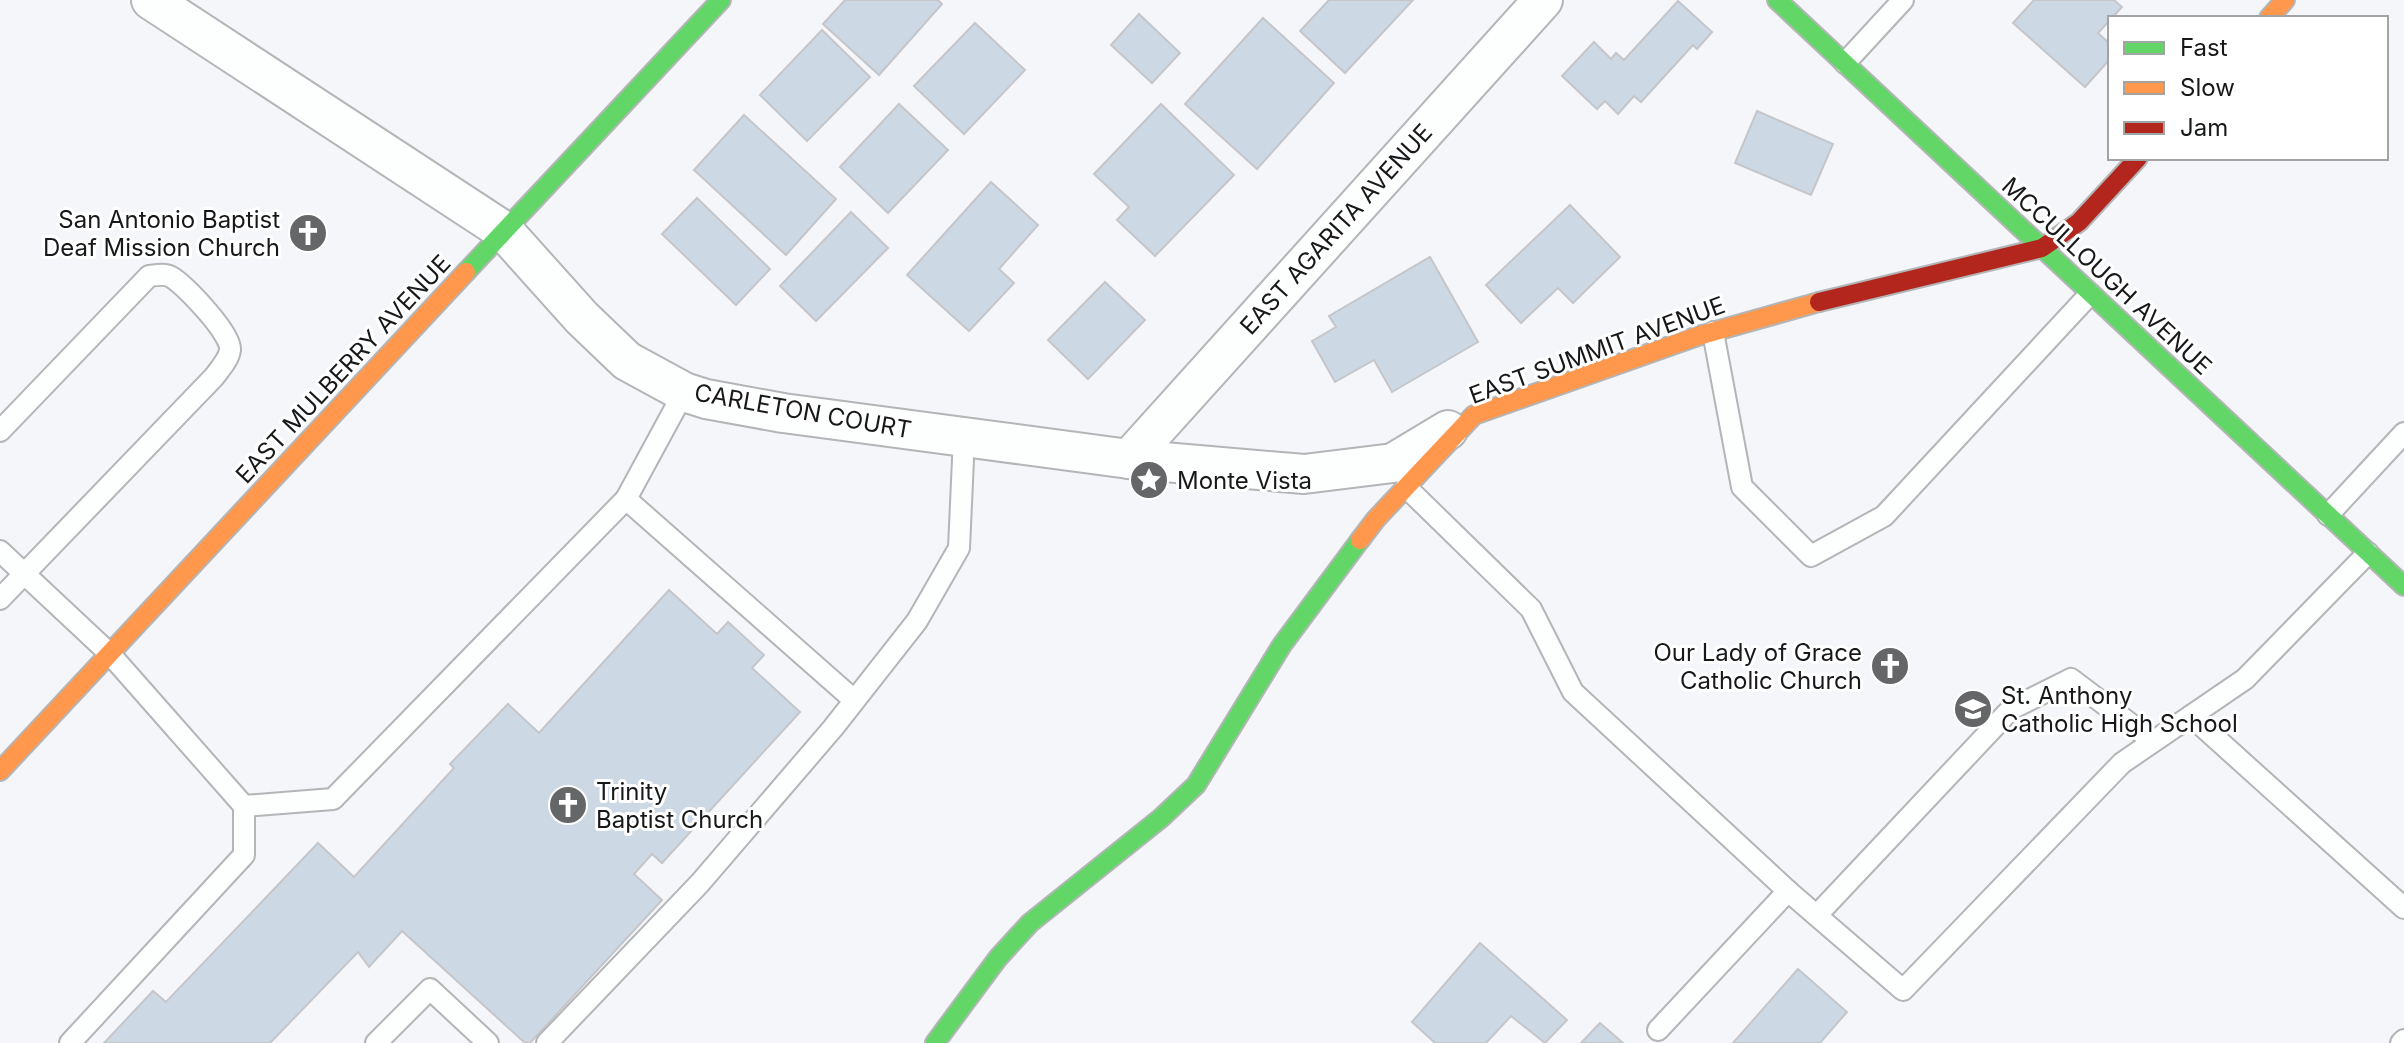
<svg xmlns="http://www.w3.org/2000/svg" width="2404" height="1043" viewBox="0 0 2404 1043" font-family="Inter,sans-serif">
  <rect width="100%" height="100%" fill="#f4f6f9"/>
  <!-- building -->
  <g fill="#cdd8e5" stroke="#c5c6c9" stroke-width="2">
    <path d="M845 0H938L942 4 879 75 823 24Z"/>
    <path d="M1329 0H1413L1345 73 1300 31Z"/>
    <path d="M2034 0H2114L2122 7 2098 33 2110 44V59L2085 87 2013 23Z"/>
    <path d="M1678 1 1712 32 1697 49 1693 45 1641 102 1634 96 1618 114 1605 101 1597 109 1562 76 1594 42 1611 59 1616 53 1624 60Z"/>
    <path d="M1139 14 1180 53 1152 83 1111 45Z"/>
    <path d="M1263 18 1334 83 1257 169 1185 104Z"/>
    <path d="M975 23 1025 70 964 134 914 86Z"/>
    <path d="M822 30 870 77 807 141 760 95Z"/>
    <path d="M899 104 948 150 888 213 840 167Z"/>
    <path d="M1161 104 1234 175 1155 256 1117 220 1129 207 1094 174Z"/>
    <path d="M1757 111 1833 144 1811 195 1735 163Z"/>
    <path d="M744 115 836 199 786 255 694 170Z"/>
    <path d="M991 182 1038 225 999 269 1014 283 969 331 907 275Z"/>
    <path d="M697 198 770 269 736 305 662 234Z"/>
    <path d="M1570 205 1620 257 1573 303 1558 288 1521 323 1486 285Z"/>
    <path d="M851 212 888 248 816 321 780 286Z"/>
    <path d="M1430 257 1478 342 1392 392 1374 360 1335 382 1312 341 1336 327 1329 316Z"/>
    <path d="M1105 282 1145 320 1088 379 1048 340Z"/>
    <path d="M669 590 717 634 728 622 764 655 752 668 800 712 662 863 652 854 634 874 662 900 530 1043H525L402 931 369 967 358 952 270 1043H104L153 991 166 1002 318 843 354 877 454 768 450 764 508 704 539 733Z"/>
    <path d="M1480 943 1567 1020 1545 1043 1511 1016 1486 1043H1435L1412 1022Z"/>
    <path d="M1798 969 1847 1012 1820 1043H1733Z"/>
    <path d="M1600 1023 1623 1043H1581Z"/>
  </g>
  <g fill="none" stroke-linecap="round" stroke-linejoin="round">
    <defs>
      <g id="lane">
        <path d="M1845 63 1903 0"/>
        <path d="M1713 332 1742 487 1811 556 1884 516 2090 294"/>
        <path d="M0 431 149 276C157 275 166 273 173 278 187 288 232 334 230 350 229 359 220 369 214 377L0 599"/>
        <path d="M1406 487 1531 609 1573 692 1788 891 1903 990 2122 763 2245 679 2368 553"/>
        <path d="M626 499 854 700"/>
        <path d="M2328 515 2404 433"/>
        <path d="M0 551 110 654 244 806V855L70 1043"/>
        <path d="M2191 716 2404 908"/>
        <path d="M244 806 333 799 626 499 684 392"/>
        <path d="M1817 915 2011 709 2071 679 2153 741"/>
        <path d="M1658 1030 1788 891"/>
        <path d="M376 1043 430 989 488 1043"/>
        <path d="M547 1043 700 883 833 728 917 621 959 548 964 437"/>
        <path d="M2401 1043 2404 1040"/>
      </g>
      <g id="street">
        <path d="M151 0 504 231 582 318 627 361 684 392 706 399 783 413 964 437 1129 459 1304 474 1393 463 1448 430"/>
        <path d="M1129 459 1543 0"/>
      </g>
      <g id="fast">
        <path d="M1777 0 2404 586"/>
        <path d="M466 272 721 0"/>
        <path d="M935 1043 998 958 1030 923 1161 818 1196 785 1282 645 1360 540"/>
      </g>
      <g id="slow">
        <path d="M2269 18 2285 0"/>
        <path d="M1360 540 1376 519 1474 415 1698 336 1819 302"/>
        <path d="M0 771 466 272"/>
      </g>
      <path id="jam" d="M1819 302 2042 248 2079 222 2138 158"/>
    </defs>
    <!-- lane casing -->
    <use href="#lane" stroke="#b3b5b7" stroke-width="24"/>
    <!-- street casing -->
    <use href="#street" stroke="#b3b5b7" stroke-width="42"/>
    <!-- fast casing -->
    <use href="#fast" stroke="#b3b5b7" stroke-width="22"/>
    <!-- slow casing -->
    <use href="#slow" stroke="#b3b5b7" stroke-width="22"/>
    <!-- jam casing -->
    <use href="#jam" stroke="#b3b5b7" stroke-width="22"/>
    <!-- lane -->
    <use href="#lane" stroke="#fdfefe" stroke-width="20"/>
    <!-- street -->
    <use href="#street" stroke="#fdfefe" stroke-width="38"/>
    <!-- fast -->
    <use href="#fast" stroke="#63d668" stroke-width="18"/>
    <!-- slow -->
    <use href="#slow" stroke="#ff974d" stroke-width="18"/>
    <!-- jam -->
    <use href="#jam" stroke="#b3261e" stroke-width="18"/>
  </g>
  <!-- icons -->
  <defs>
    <symbol id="church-disc" viewBox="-11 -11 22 22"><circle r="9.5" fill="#646668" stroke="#fff"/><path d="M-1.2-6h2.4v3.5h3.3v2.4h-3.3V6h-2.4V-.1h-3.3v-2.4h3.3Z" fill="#fff"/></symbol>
    <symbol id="sight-disc" viewBox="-11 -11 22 22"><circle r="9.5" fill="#646668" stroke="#fff"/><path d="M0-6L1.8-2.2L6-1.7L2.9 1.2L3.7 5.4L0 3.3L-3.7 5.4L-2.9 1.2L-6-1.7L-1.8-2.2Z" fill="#fff"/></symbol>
    <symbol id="school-disc" viewBox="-11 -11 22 22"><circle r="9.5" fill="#646668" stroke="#fff"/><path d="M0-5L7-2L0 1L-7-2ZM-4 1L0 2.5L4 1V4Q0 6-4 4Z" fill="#fff"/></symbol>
  </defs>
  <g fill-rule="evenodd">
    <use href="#church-disc" x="286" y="211" width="44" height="44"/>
    <use href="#sight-disc" x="1127" y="458" width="44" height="44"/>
    <use href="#church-disc" x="1868" y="644" width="44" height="44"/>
    <use href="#school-disc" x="1951" y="687" width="44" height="44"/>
    <use href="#church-disc" x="546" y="783" width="44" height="44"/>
  </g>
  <g text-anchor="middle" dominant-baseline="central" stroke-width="6" stroke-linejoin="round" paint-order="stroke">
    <!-- poi labels -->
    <g font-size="24" fill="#17181a" stroke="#fff" text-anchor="start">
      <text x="280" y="219" text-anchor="end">San Antonio Baptist<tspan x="280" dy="28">Deaf Mission Church</tspan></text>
      <text x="1177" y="480">Monte Vista</text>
      <text x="1862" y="652" text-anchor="end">Our Lady of Grace<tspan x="1862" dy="28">Catholic Church</tspan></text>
      <text x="2001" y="695">St. Anthony<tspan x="2001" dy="28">Catholic High School</tspan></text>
      <text x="596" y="791">Trinity<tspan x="596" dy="28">Baptist Church</tspan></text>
    </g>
    <!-- street labels -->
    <g font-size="24" fill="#17181a" stroke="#fff">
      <text transform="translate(1336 229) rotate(-48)">EAST AGARITA AVENUE</text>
      <text transform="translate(2107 276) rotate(43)">MCCULLOUGH AVENUE</text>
      <text transform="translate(1597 350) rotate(-20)">EAST SUMMIT AVENUE</text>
      <text transform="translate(343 369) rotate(-47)">EAST MULBERRY AVENUE</text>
      <text transform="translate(803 411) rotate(10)">CARLETON COURT</text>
    </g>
  </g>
  <!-- legend -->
  <rect x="2108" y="16" width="280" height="144" fill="#ffffff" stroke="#a2a3a3" stroke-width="2"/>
  <rect x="2124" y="42" width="40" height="12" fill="#63d668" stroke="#a2a3a3" stroke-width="2"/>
  <text x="2180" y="56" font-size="24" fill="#17181a">Fast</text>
  <rect x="2124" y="82" width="40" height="12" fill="#ff974d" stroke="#a2a3a3" stroke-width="2"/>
  <text x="2180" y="96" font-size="24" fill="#17181a">Slow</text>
  <rect x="2124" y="122" width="40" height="12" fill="#b3261e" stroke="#a2a3a3" stroke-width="2"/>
  <text x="2180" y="136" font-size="24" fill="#17181a">Jam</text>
</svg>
